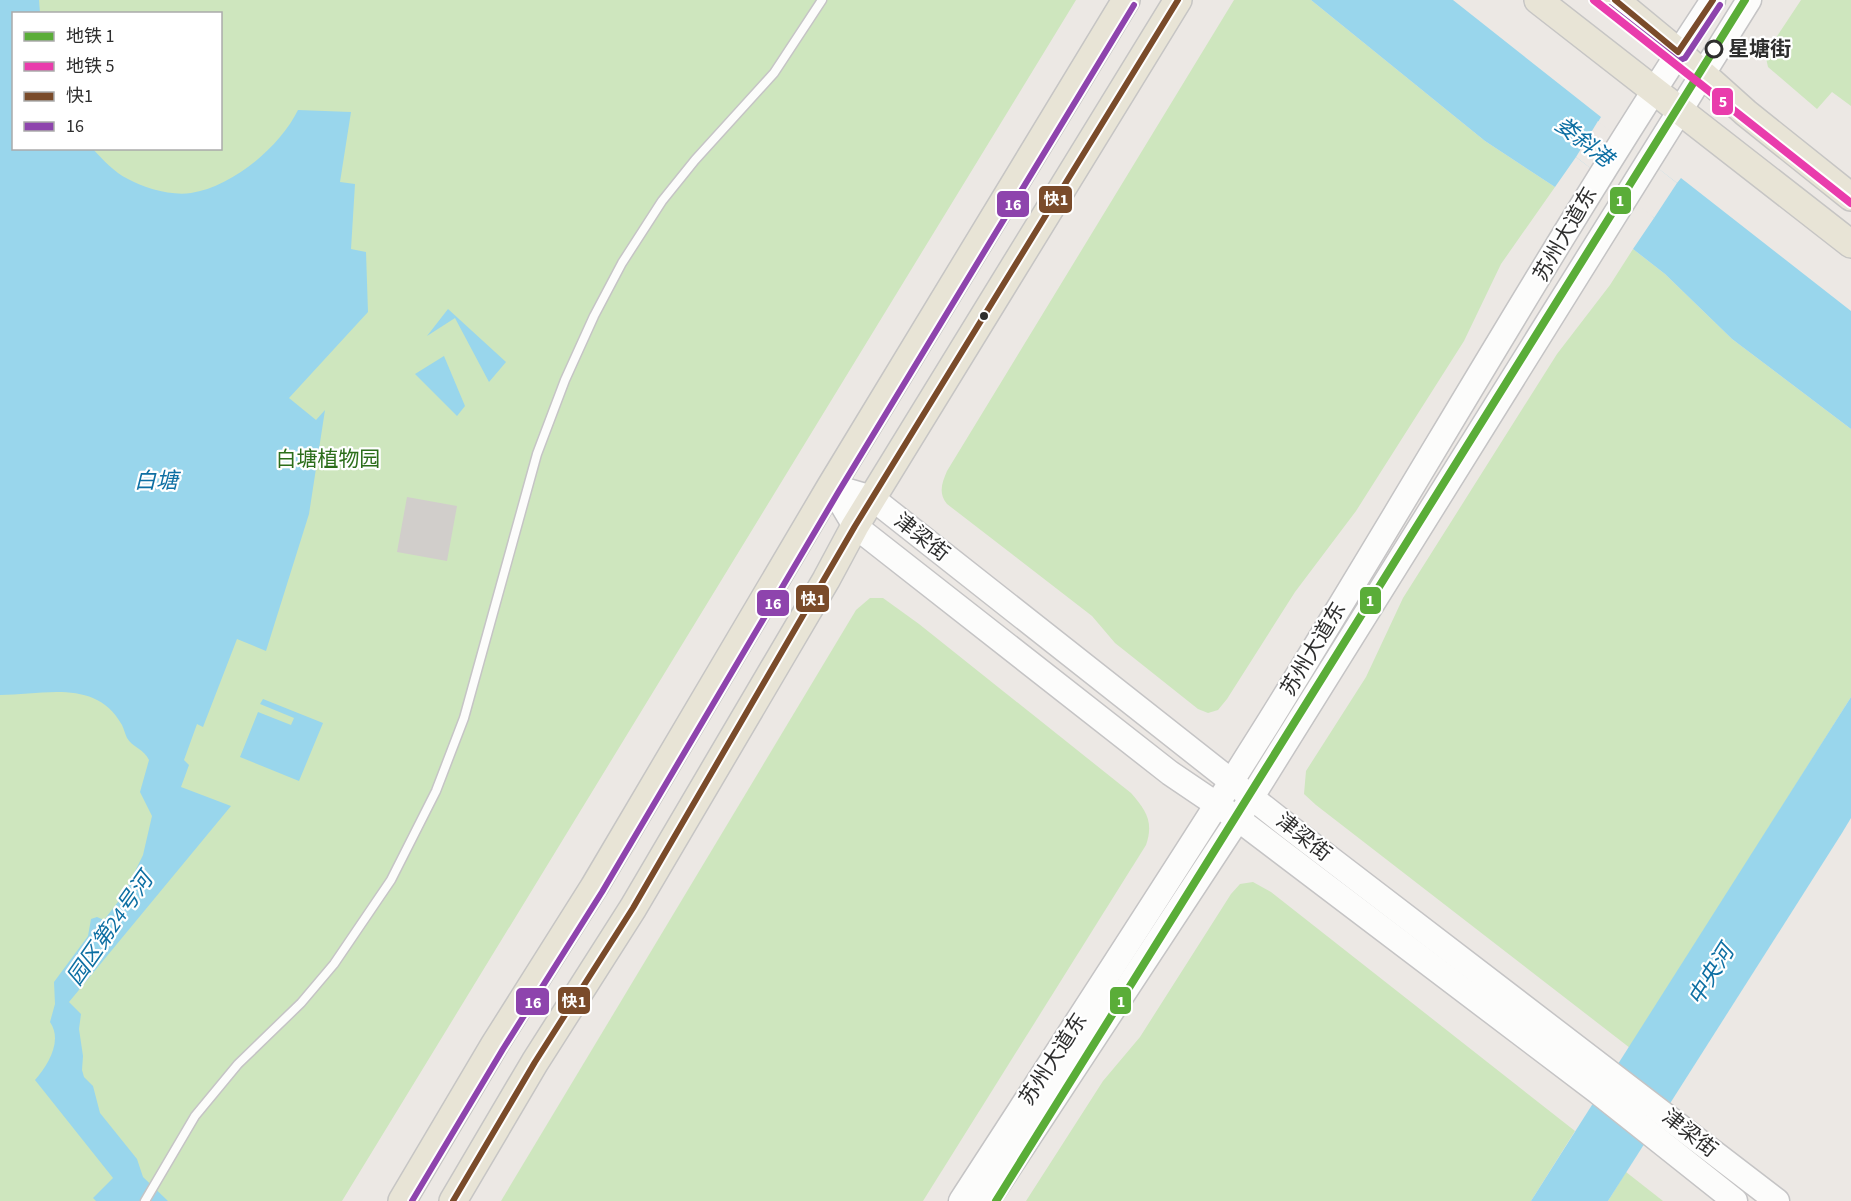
<svg xmlns="http://www.w3.org/2000/svg" width="1851" height="1201" viewBox="0 0 1851 1201" font-family="'Source Sans 3','Noto Sans SC',sans-serif">
  <rect width="100%" height="100%" fill="#ece8e4"/>
  <!-- green -->
  <g fill="#cee6be" fill-rule="evenodd">
    <path d="M0 0H1076L342 1201H0ZM14 14H220V148H14Z"/>
    <path d="M1234 0H1311L1485 141 1555 187 1501 264 1464 341 1356 511 1295 592 1227 699 1218 710 1208 713 1198 709 1115 643 1092 616 947 504C938 493 942 483 947 471Z"/>
    <path d="M1801 0H1851V106L1832 92 1817 109 1768 67 1766 58 1768 50Z"/>
    <path d="M1633 249 1665 274 1732 339 1851 429V697L1630 1048 1316 805 1304 794 1306 771 1366 677 1403 598 1557 354 1610 285Z"/>
    <path d="M870 598H883L919 624 1131 793C1146 810 1154 822 1146 845L923 1201H501L856 610Z"/>
    <path d="M1253 882 1271 892 1575 1131 1531 1201H1026L1103 1081 1140 1037 1231 894 1240 884Z"/>
    <path d="M1626 1172 1663 1201H1608Z"/>
  </g>
  <!-- water -->
  <g fill="#99d6ec">
    <path d="M0 0H39L40 13 14 14V148L93 149C103 160 114 172 128 179 144 188 171 196 191 193 232 187 280 147 298 110L351 112 340 182 355 184 351 249 366 252 368 312 289 398 316 420 325 410 309 514 266 651 237 639 203 727 197 724 184 760 189 765 181 787 231 806 69 1002 81 1014 79 1029 83 1056 82 1070 84 1077 93 1086 100 1113 137 1159 143 1177 168 1201H96L93 1198 113 1178 35 1080C48 1065 63 1041 50 1022L55 1004 54 982 88 936 91 919 97 917 104 920 124 894 143 855 152 816 140 792 149 760C144 749 132 747 127 738 125 734 124 729 122 725 96 678 43 695 0 695Z"/>
    <path d="M1311 0H1453L1601 117 1598 122 1677 183 1681 178 1851 311V429L1732 339 1665 274 1633 249 1654 218 1649 213 1576 157 1555 187 1485 141Z"/>
    <path d="M448 309 506 362 489 382 455 318 427 336Z"/>
    <path d="M444 356 465 406 457 416 415 374Z"/>
    <path d="M1851 697V818L1842 833 1608 1201H1531Z"/>
    <path d="M263 699 323 723 299 781 240 757 258 712 291 725 294 718 260 704Z"/>
  </g>
  <!-- pier -->
  <path fill="#ece8e4" d="M1598 121 1677 183 1654 218 1576 157Z"/>
  <!-- building -->
  <path fill="#d1cecb" d="M407 497 457 506 447 561 397 552Z"/>
  <g fill="none" stroke-linecap="round" stroke-linejoin="round">
    <defs>
      <path id="lane" d="M145 1201 195 1116 238 1064 301 1003 334 964 391 880 436 791 464 718 537 454 565 380 594 316 622 263 662 201 695 160 774 73 822 0"/>
      <g id="secondary">
        <path d="M831 486 872 498 1293 830 1777 1201"/>
        <path d="M831 486 855 526 1170 773 1238 819 1598 1092 1735 1201"/>
        <path d="M961 1201C1064 1042 1168 883 1269 722 1418 482 1557 236 1713 0"/>
        <path d="M987 1201 1238 819 1749 0"/>
      </g>
      <g id="primary">
        <path d="M1538 0 1851 244"/>
        <path d="M1615 0 1678 52 1746 113 1851 197"/>
        <path d="M402 1201 495 1044 594 887 831 486 1126 0"/>
        <path d="M453 1201 535 1062 633 908 826 580 855 526 1178 0"/>
      </g>
    </defs>
    <!-- lane casing -->
    <use href="#lane" stroke="#c5c4c5" stroke-width="11"/>
    <!-- secondary casing -->
    <use href="#secondary" stroke="#c5c4c5" stroke-width="27"/>
    <!-- primary casing -->
    <use href="#primary" stroke="#c6c5c4" stroke-width="30"/>
    <!-- lane -->
    <use href="#lane" stroke="#fcfcfb" stroke-width="8"/>
    <!-- secondary -->
    <use href="#secondary" stroke="#fcfcfb" stroke-width="24"/>
    <!-- primary -->
    <use href="#primary" stroke="#e8e4d6" stroke-width="27"/>
    <defs>
      <g id="bus-1">
        <path d="M1615 0 1678 52 1713 0"/>
        <path d="M453 1201 535 1062 633 908 855 526 1178 0"/>
      </g>
      <g id="bus-2">
        <path d="M1609 7 1678 61 1685 58 1720 5"/>
        <path d="M412 1201 503 1049 602 892 839 491 1134 5"/>
      </g>
    </defs>
    <!-- bus-1 casing -->
    <use href="#bus-1" stroke="#fff" stroke-width="10"/>
    <!-- bus-2 casing -->
    <use href="#bus-2" stroke="#fff" stroke-width="10"/>
    <!-- bus-1 -->
    <use href="#bus-1" stroke="#7a4b2a" stroke-width="6"/>
    <!-- bus-2 -->
    <use href="#bus-2" stroke="#8e44ad" stroke-width="6"/>
    <defs>
      <path id="metro-1" d="M996 1201 1745 0"/>
      <path id="metro-2" d="M1594 0 1851 203"/>
    </defs>
    <!-- metro-1 casing -->
    <use href="#metro-1" stroke="#fff" stroke-width="12"/>
    <!-- metro-2 casing -->
    <use href="#metro-2" stroke="#fff" stroke-width="12"/>
    <!-- metro-1 -->
    <use href="#metro-1" stroke="#5aad38" stroke-width="8"/>
    <!-- metro-2 -->
    <use href="#metro-2" stroke="#e93cac" stroke-width="8"/>
  </g>
  <!-- markers -->
  <circle fill="#fff" stroke="#2e2e2e" stroke-width="3" cx="1714" cy="49" r="8"/>
  <circle fill="#2e2e2e" stroke="#fff" stroke-width="2" cx="984" cy="316" r="5"/>
  <g text-anchor="middle" dominant-baseline="central" stroke-width="4.5" stroke-linejoin="round" paint-order="stroke">
    <!-- stop labels -->
    <g font-size="21" font-weight="bold" fill="#2e2e2e" stroke="#fff" text-anchor="start">
      <text x="1728" y="49">星塘街</text>
    </g>
    <!-- street labels -->
    <g font-size="21" fill="#2e2e2e" stroke="#fff">
      <text transform="translate(1565 234) rotate(-60)">苏州大道东</text>
      <text transform="translate(922 537) rotate(38)">津梁街</text>
      <text transform="translate(1313 649) rotate(-59)">苏州大道东</text>
      <text transform="translate(1304 837) rotate(38)">津梁街</text>
      <text transform="translate(1053 1059) rotate(-57)">苏州大道东</text>
      <text transform="translate(1690 1133) rotate(38)">津梁街</text>
    </g>
    <!-- park labels -->
    <g font-size="21" fill="#2c6e1b" stroke="#fff">
      <text x="328" y="459">白塘植物园</text>
    </g>
    <!-- water labels -->
    <g font-size="22" font-style="italic" fill="#0d6fa3" stroke="#fff">
      <text transform="translate(1584 142) rotate(38)">娄斜港</text>
      <text x="156" y="481">白塘</text>
      <text transform="translate(110 929) rotate(-55)">园区第24号河</text>
      <text transform="translate(1711 975) rotate(-58)">中央河</text>
    </g>
  </g>
  <g stroke="#fff" stroke-width="2">
    <rect x="1711" y="87" width="23" height="29" rx="6" fill="#e93cac"/>
    <rect x="1038" y="185" width="35" height="29" rx="6" fill="#7a4b2a"/>
    <rect x="1609" y="186" width="23" height="29" rx="6" fill="#5aad38"/>
    <rect x="996" y="190" width="34" height="28" rx="6" fill="#8e44ad"/>
    <rect x="795" y="584" width="35" height="29" rx="6" fill="#7a4b2a"/>
    <rect x="1359" y="586" width="23" height="29" rx="6" fill="#5aad38"/>
    <rect x="756" y="589" width="34" height="28" rx="6" fill="#8e44ad"/>
    <rect x="1109" y="986" width="23" height="29" rx="6" fill="#5aad38"/>
    <rect x="557" y="986" width="34" height="29" rx="6" fill="#7a4b2a"/>
    <rect x="515" y="987" width="35" height="29" rx="6" fill="#8e44ad"/>
  </g>
  <g font-size="16" text-anchor="middle" font-weight="bold" fill="#fff">
    <text x="1723" y="107">5</text>
    <text x="1056" y="205">快1</text>
    <text x="1620" y="206">1</text>
    <text x="1013" y="210">16</text>
    <text x="813" y="605">快1</text>
    <text x="1370" y="606">1</text>
    <text x="773" y="609">16</text>
    <text x="1121" y="1007">1</text>
    <text x="574" y="1007">快1</text>
    <text x="533" y="1008">16</text>
  </g>
  <!-- legend -->
  <rect x="12" y="12" width="210" height="138" fill="#ffffff" stroke="#ababab" stroke-width="1.5"/>
  <rect x="24" y="32" width="30" height="9" fill="#5aad38" stroke="#ababab" stroke-width="1.5"/>
  <text x="66" y="42" font-size="18" fill="#2e2e2e">地铁 1</text>
  <rect x="24" y="62" width="30" height="9" fill="#e93cac" stroke="#ababab" stroke-width="1.5"/>
  <text x="66" y="72" font-size="18" fill="#2e2e2e">地铁 5</text>
  <rect x="24" y="92" width="30" height="9" fill="#7a4b2a" stroke="#ababab" stroke-width="1.5"/>
  <text x="66" y="102" font-size="18" fill="#2e2e2e">快1</text>
  <rect x="24" y="122" width="30" height="9" fill="#8e44ad" stroke="#ababab" stroke-width="1.5"/>
  <text x="66" y="132" font-size="18" fill="#2e2e2e">16</text>
</svg>
